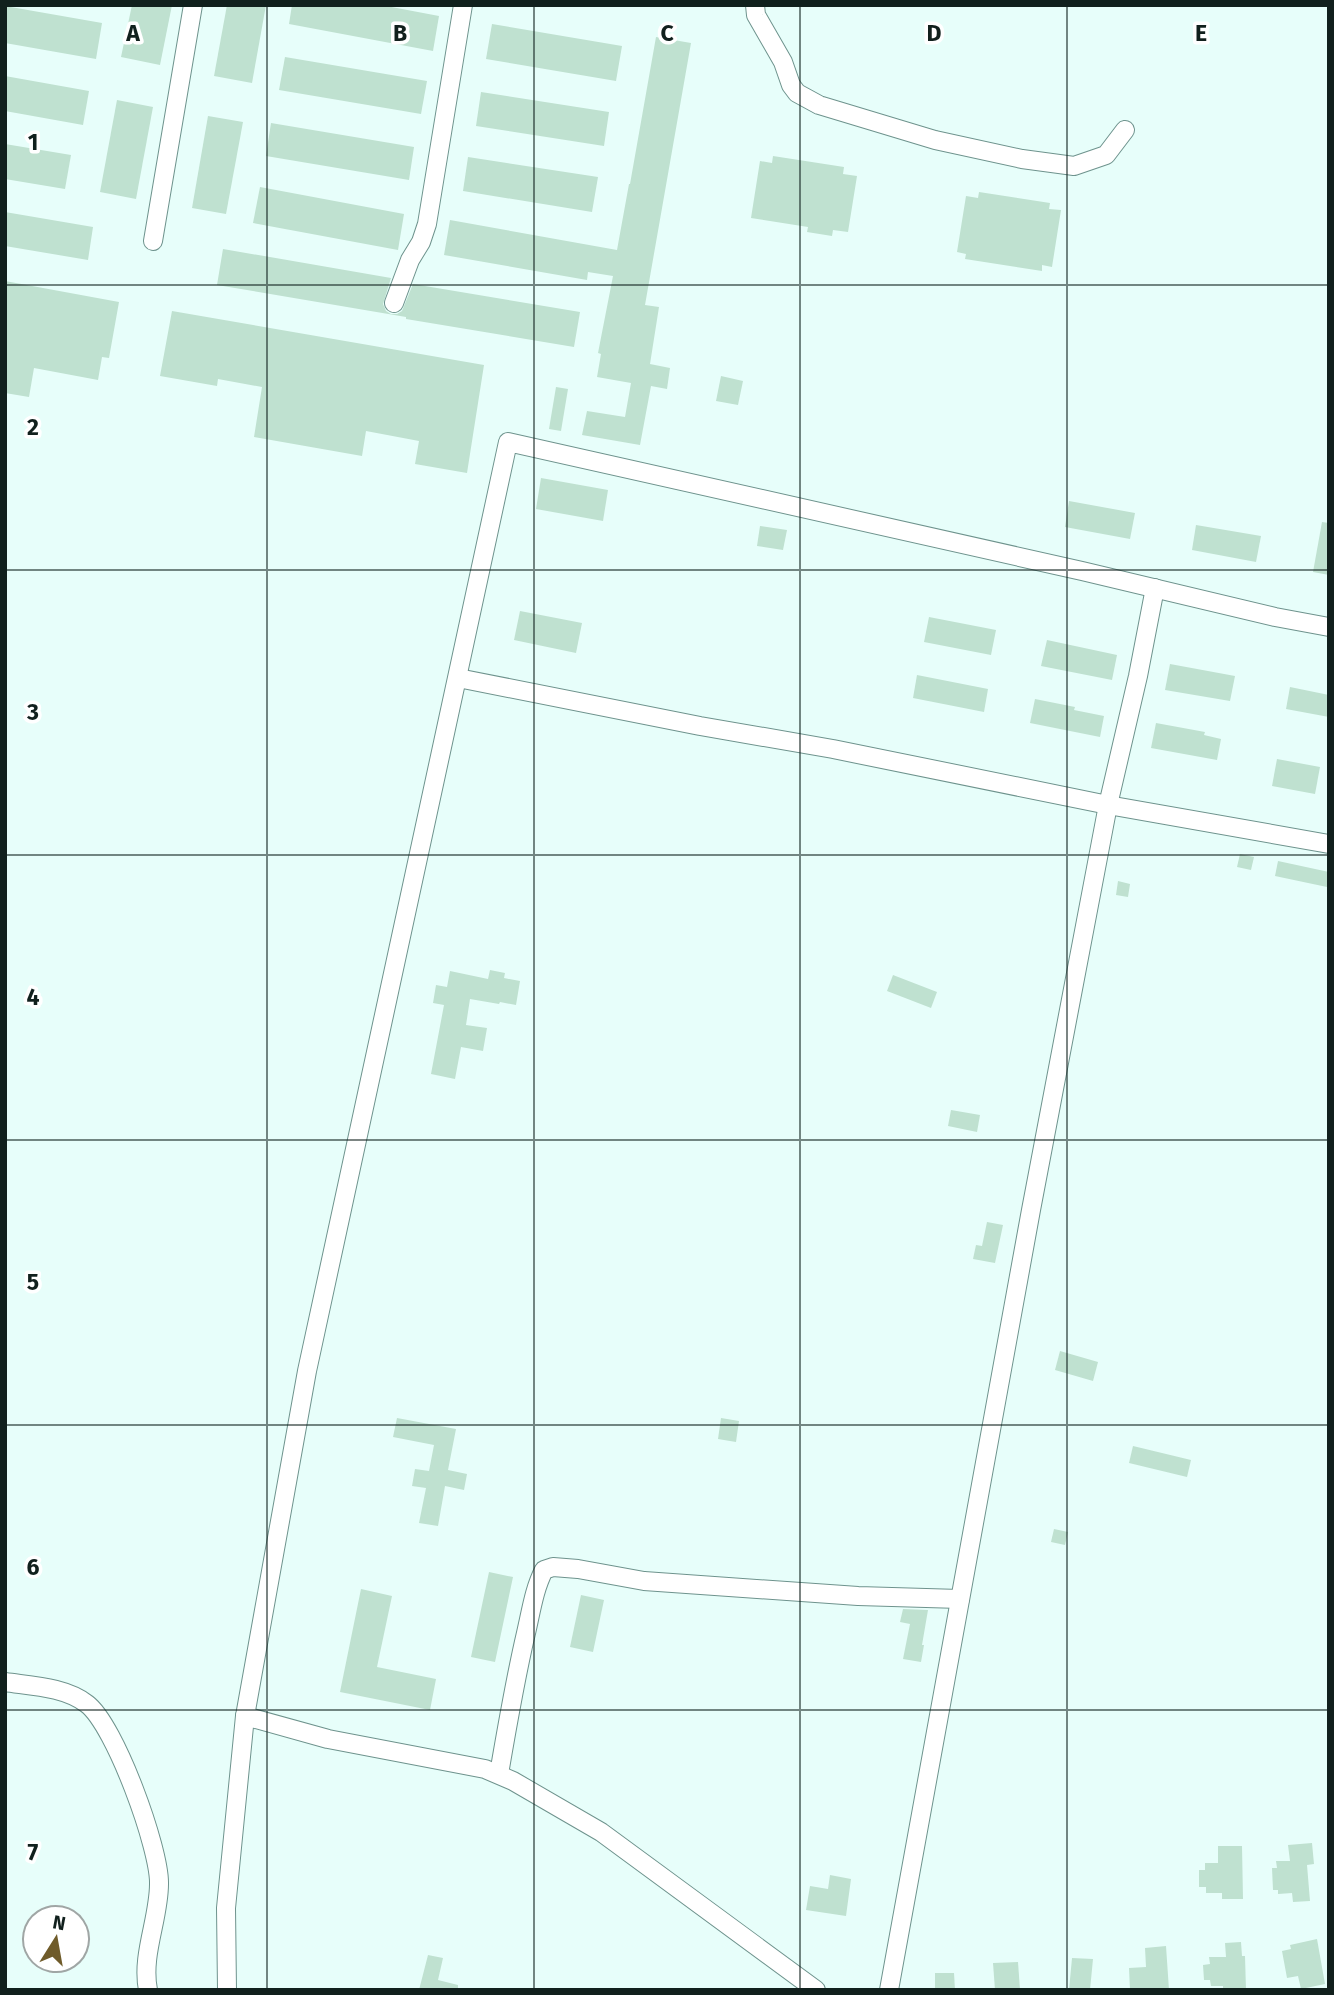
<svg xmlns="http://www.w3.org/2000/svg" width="1334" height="1995" viewBox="0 0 1334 1995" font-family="'Fira Sans',sans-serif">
  <rect width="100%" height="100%" fill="#e7fefa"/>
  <!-- building -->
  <g fill="#bfe1d0">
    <path d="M132 5H172L160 65 121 57Z"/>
    <path d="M227 5H266L252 83 214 76Z"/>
    <path d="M292 5H381L439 16 433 51 289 24Z"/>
    <path d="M5 6 102 23 96 59 5 43Z"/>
    <path d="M492 24 622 46 616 81 486 59Z"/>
    <path d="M656 37 691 43 645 305 659 307 650 364 670 368 667 389 651 386 640 445 582 435 587 411 625 417 631 383 597 377 601 354 598 353 613 276 588 272 587 280 444 255 450 220 617 250 629 184H630Z"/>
    <path d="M285 57 427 81 421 114 279 90Z"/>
    <path d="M5 76 89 91 83 125 5 111Z"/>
    <path d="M481 92 609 112 604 146 476 126Z"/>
    <path d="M117 100 153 107 136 199 100 192Z"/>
    <path d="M208 116 243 122 226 214 192 208Z"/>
    <path d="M271 123 414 147 409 180 266 156Z"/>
    <path d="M5 144 71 155 65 189 5 179Z"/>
    <path d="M773 156 844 167 843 174 857 176 848 232 833 230 832 236 807 232 808 227 751 218 760 161 772 163Z"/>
    <path d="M468 157 598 177 592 212 463 191Z"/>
    <path d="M260 187 404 214 398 250 253 223Z"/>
    <path d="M979 192 1050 203 1049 209 1061 210 1052 267 1042 265V271L965 259 966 254 957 252 966 196 978 198Z"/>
    <path d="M5 212 93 227 88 260 5 246Z"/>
    <path d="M223 249 391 278 383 304 386 311 391 314H397L402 311 413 284 580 312 574 347 406 319V317L217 285Z"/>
    <path d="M5 281 119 302 109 358 102 357 98 380 34 368 29 397 5 393Z"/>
    <path d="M172 311 484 365 467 473 415 464 419 441 366 431 362 456 254 437 262 387 218 379 217 386 160 376Z"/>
    <path d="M721 376 743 381 738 405 716 401Z"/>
    <path d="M556 387 568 389 561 431 549 429Z"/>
    <path d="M541 478 608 490 603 521 536 509Z"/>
    <path d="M1069 501 1135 513 1130 539 1065 527Z"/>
    <path d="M1322 522 1329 523V575L1313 572Z"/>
    <path d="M1196 525 1261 536 1256 562 1192 550Z"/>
    <path d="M760 526 787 530 783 550 757 546Z"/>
    <path d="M520 611 582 623 576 653 514 640Z"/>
    <path d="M929 617 996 630 991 655 924 642Z"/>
    <path d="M1047 640 1117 655 1112 680 1041 666Z"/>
    <path d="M1170 664 1235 676 1230 701 1165 690Z"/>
    <path d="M917 675 988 689 984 712 913 698Z"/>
    <path d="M1290 687 1329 695V717L1286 709Z"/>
    <path d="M1035 699 1075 707 1074 710 1104 716 1100 737 1030 723Z"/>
    <path d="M1156 723 1205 732 1204 735 1221 739 1217 760 1151 748Z"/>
    <path d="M1277 759 1320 767 1315 794 1272 786Z"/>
    <path d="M1240 854 1254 857 1251 870 1237 867Z"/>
    <path d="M1278 861 1329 872 1327 887 1275 876Z"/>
    <path d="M1118 881 1130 884 1128 897 1116 895Z"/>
    <path d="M490 970 505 973 504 978 520 981 516 1005 500 1002 499 1004 470 999 466 1025 487 1028 483 1051 461 1047 455 1079 431 1074 444 1005 433 1003 436 985 447 987 450 971 488 979Z"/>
    <path d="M893 975 937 992 931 1008 887 991Z"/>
    <path d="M951 1110 980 1115 977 1132 948 1126Z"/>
    <path d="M987 1222 1003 1225 995 1263 973 1259 976 1245 982 1246Z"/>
    <path d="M1060 1351 1098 1362 1093 1381 1055 1370Z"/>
    <path d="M397 1418 456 1429 448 1470 467 1474 464 1490 445 1486 438 1526 419 1523 426 1488 412 1486 415 1469 429 1471 434 1445 393 1437Z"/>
    <path d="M721 1418 739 1421 736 1442 718 1439Z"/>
    <path d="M1133 1446 1191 1460 1187 1477 1129 1463Z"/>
    <path d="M1054 1529 1068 1532 1065 1545 1051 1542Z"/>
    <path d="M489 1572 513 1577 495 1662 471 1657Z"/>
    <path d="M361 1589 392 1596 377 1667 436 1679 430 1710 340 1692Z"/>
    <path d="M581 1595 604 1600 593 1652 570 1647Z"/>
    <path d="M903 1609 928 1610 922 1645H924L921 1662 903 1659 910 1624 900 1622Z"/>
    <path d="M1312 1843 1314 1864 1307 1865 1310 1901 1293 1902 1292 1893 1278 1894V1890H1273L1272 1868H1277L1276 1861H1290L1288 1845Z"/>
    <path d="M1218 1846H1242L1243 1899H1222V1893H1206V1887H1199V1870H1205V1863H1218Z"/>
    <path d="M830 1875 851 1879 846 1916 806 1910 810 1886 828 1889Z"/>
    <path d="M1317 1939 1325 1984 1301 1989 1298 1976 1287 1978 1282 1951 1291 1949 1290 1945Z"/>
    <path d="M1241 1942 1242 1956H1245L1246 1990H1223V1986H1211L1210 1980H1204L1203 1965 1210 1964 1209 1957H1226L1225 1943Z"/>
    <path d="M1166 1946 1169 1990H1130L1129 1968 1146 1967 1145 1948Z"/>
    <path d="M428 1955 443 1958 438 1980 458 1985V1990H419Z"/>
    <path d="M1072 1958 1093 1959 1090 1990H1069Z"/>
    <path d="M1018 1962 1020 1990H995L993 1963Z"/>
    <path d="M935 1973H954L955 1990H935Z"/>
  </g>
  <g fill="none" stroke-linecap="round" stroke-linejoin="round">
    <defs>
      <g id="minor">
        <path d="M755 5 756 15 783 62 791 85 797 93 819 105 935 140 1022 159 1074 166 1106 155 1125 130"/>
        <path d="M153 241 193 5"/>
        <path d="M394 303 410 260 421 242 427 224 463 5"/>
        <path d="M458 678 700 726 833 749 1108 805 1329 844"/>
        <path d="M5 1682C32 1686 65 1687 87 1704 115 1725 160 1849 159 1884 159 1919 141 1955 148 1990"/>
        <path d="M245 1716 328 1739 485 1769 513 1781 601 1832 816 1990"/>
        <path d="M499 1774C507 1727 515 1680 526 1633 531 1612 534 1589 544 1570L553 1567 578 1569 644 1581 858 1596 960 1599"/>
        <path d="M227 1990 226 1908 245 1716 307 1371 508 442 1082 571 1275 617 1329 627"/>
        <path d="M889 1990 1031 1210 1108 805 1138 676 1155 588"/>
      </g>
    </defs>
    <!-- minor casing -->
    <use href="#minor" stroke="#6e938d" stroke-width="20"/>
    <!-- minor -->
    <use href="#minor" stroke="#fff" stroke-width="18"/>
  </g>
  <!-- grid -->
  <path fill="none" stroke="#11201d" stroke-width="2" stroke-opacity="0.55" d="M267 5V1990M534 5V1990M800 5V1990M1067 5V1990M5 285H1329M5 570H1329M5 855H1329M5 1140H1329M5 1425H1329M5 1710H1329"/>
  <g font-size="23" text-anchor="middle" font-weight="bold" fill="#11201d" stroke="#fff" stroke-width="7" stroke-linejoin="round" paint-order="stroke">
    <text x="133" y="41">A</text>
    <text x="400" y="41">B</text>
    <text x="667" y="41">C</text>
    <text x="934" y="41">D</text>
    <text x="1201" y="41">E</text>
    <text x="33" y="150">1</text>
    <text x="33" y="435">2</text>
    <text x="33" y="720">3</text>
    <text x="33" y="1005">4</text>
    <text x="33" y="1290">5</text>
    <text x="33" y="1575">6</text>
    <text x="33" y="1860">7</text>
  </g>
  <!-- border -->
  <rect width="1334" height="1995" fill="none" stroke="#11201d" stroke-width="14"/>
  <!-- north arrow -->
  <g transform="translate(56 1939) rotate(11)"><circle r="33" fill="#ffffff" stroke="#a0a6a5" stroke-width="2"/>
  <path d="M0-5L12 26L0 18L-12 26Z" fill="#6f5b2a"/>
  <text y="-10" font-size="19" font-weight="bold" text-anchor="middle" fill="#11201d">N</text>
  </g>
</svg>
